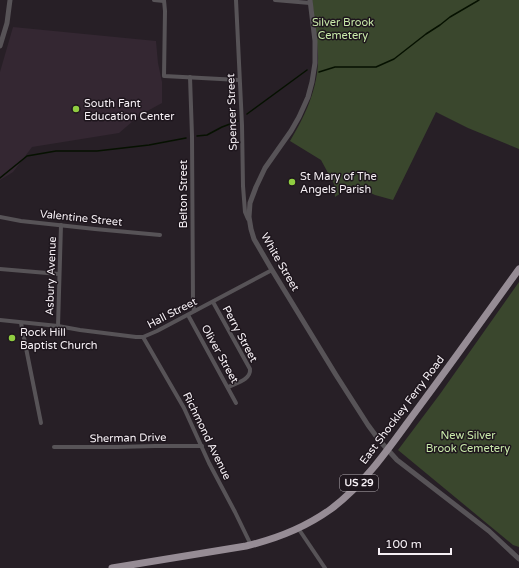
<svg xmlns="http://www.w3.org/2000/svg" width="519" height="568" viewBox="0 0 519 568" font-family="'Varela Round',sans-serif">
  <rect width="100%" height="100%" fill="#271f26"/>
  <!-- built -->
  <path fill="#342732" d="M13 27 156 41 158 63 162 82V103L140 115 119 133 32 147 13 172 0 180V72Z"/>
  <!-- green -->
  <g fill="#3a472d">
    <path d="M312 0H519V149L468 128 436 112 393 200 375 195 353 185 335 197 334 184 321 160 290 141C306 115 319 86 318 55 317 37 314 18 312 0Z"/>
    <path d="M519 282V547L513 545 398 450 440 394Z"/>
  </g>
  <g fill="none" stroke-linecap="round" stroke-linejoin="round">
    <!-- stream -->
    <g stroke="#061100" stroke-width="1.5">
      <path d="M319 72 335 67H376L394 59 426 34 440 25 450 17 479 0"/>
      <path d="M247 114 307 70"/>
      <path d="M197 136 207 135 222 127 238 121"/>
      <path d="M0 178 27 156 56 151H97L149 145 186 138"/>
    </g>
    <!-- minor -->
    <g stroke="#575357" stroke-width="4">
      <path d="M154 0 164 1"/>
      <path d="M164 0 165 11 164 76 239 80"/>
      <path d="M236 0 242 125 243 186 245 212 248 219"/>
      <path d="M275 0 310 3"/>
      <path d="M190 77 192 136 193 302 194 311"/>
      <path d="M0 217 21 221 95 229 160 235"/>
      <path d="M0 269 59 274"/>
      <path d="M213 302 250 369C251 380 236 383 228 387"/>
      <path d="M188 315 236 403"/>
      <path d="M0 320 58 326 80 330 136 337H143L157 331 272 270"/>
      <path d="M21 323 41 423"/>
      <path d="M58 326 61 225"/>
      <path d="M143 337 184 408 209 463 235 512 251 545"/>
      <path d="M54 447H117L155 446H202"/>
      <path d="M298 528 325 568"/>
    </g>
    <!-- tertiary -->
    <g stroke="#575357" stroke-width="5">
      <path d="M310 0 315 41V63L312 82 308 97 299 117 291 131 265 168 256 187 250 203 249 217 251 229 254 239 272 270 336 375 368 425 379 440 397 460 489 531 519 559"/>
      <path d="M0 46 7 23 10 0"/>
    </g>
    <!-- trunk -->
    <path stroke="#968c95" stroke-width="7" d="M112 568 246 546C276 539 306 527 331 509 365 484 391 445 416 411 451 364 485 316 519 269"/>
  </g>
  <!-- markers -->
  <g fill="#90cd41" stroke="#1e161d" stroke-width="1.5">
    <circle cx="76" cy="109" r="4"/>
    <circle cx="292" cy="182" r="4"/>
    <circle cx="12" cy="338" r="4"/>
  </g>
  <g text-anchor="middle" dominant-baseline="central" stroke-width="3" stroke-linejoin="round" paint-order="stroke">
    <!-- shield labels -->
    <rect fill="#1e161d" stroke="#b5afb4" stroke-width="1" x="340" y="475" width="38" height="16" rx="3"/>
    <g font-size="10" font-weight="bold" fill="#f6f0f5">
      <text x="359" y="483">US 29</text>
    </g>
    <!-- park labels -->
    <g font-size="11" fill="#c9eaaa" stroke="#1e161d">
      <text x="343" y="22">Silver Brook<tspan x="343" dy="13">Cemetery</tspan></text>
      <text x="468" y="435">New Silver<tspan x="468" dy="13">Brook Cemetery</tspan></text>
    </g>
    <!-- poi labels -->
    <g font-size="11" fill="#f6f0f5" stroke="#1e161d" text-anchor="start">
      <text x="84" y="103">South Fant<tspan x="84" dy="13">Education Center</tspan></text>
      <text x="300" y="176">St Mary of The<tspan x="300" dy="13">Angels Parish</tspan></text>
      <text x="20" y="332">Rock Hill<tspan x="20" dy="13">Baptist Church</tspan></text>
    </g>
    <!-- street labels -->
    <g font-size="11" fill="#f6f0f5" stroke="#1e161d">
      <text transform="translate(232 112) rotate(-92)">Spencer Street</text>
      <text transform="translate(183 194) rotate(-90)">Belton Street</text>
      <text transform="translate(81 218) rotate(6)">Valentine Street</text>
      <text transform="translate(280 262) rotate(60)">White Street</text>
      <text transform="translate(51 276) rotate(-88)">Asbury Avenue</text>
      <text transform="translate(172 313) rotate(-27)">Hall Street</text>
      <text transform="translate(240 334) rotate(62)">Perry Street</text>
      <text transform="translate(220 354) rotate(61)">Oliver Street</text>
      <text transform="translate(402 410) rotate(-53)">East Shockley Ferry Road</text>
      <text transform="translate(207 436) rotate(64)">Richmond Avenue</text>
      <text transform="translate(128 438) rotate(-1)">Sherman Drive</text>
    </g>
  </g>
  <!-- scale -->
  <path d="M379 548v6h72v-6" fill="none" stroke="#f6f0f5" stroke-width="2"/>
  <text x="385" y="548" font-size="12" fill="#f6f0f5" stroke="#1e161d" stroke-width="3" paint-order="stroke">100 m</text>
</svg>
